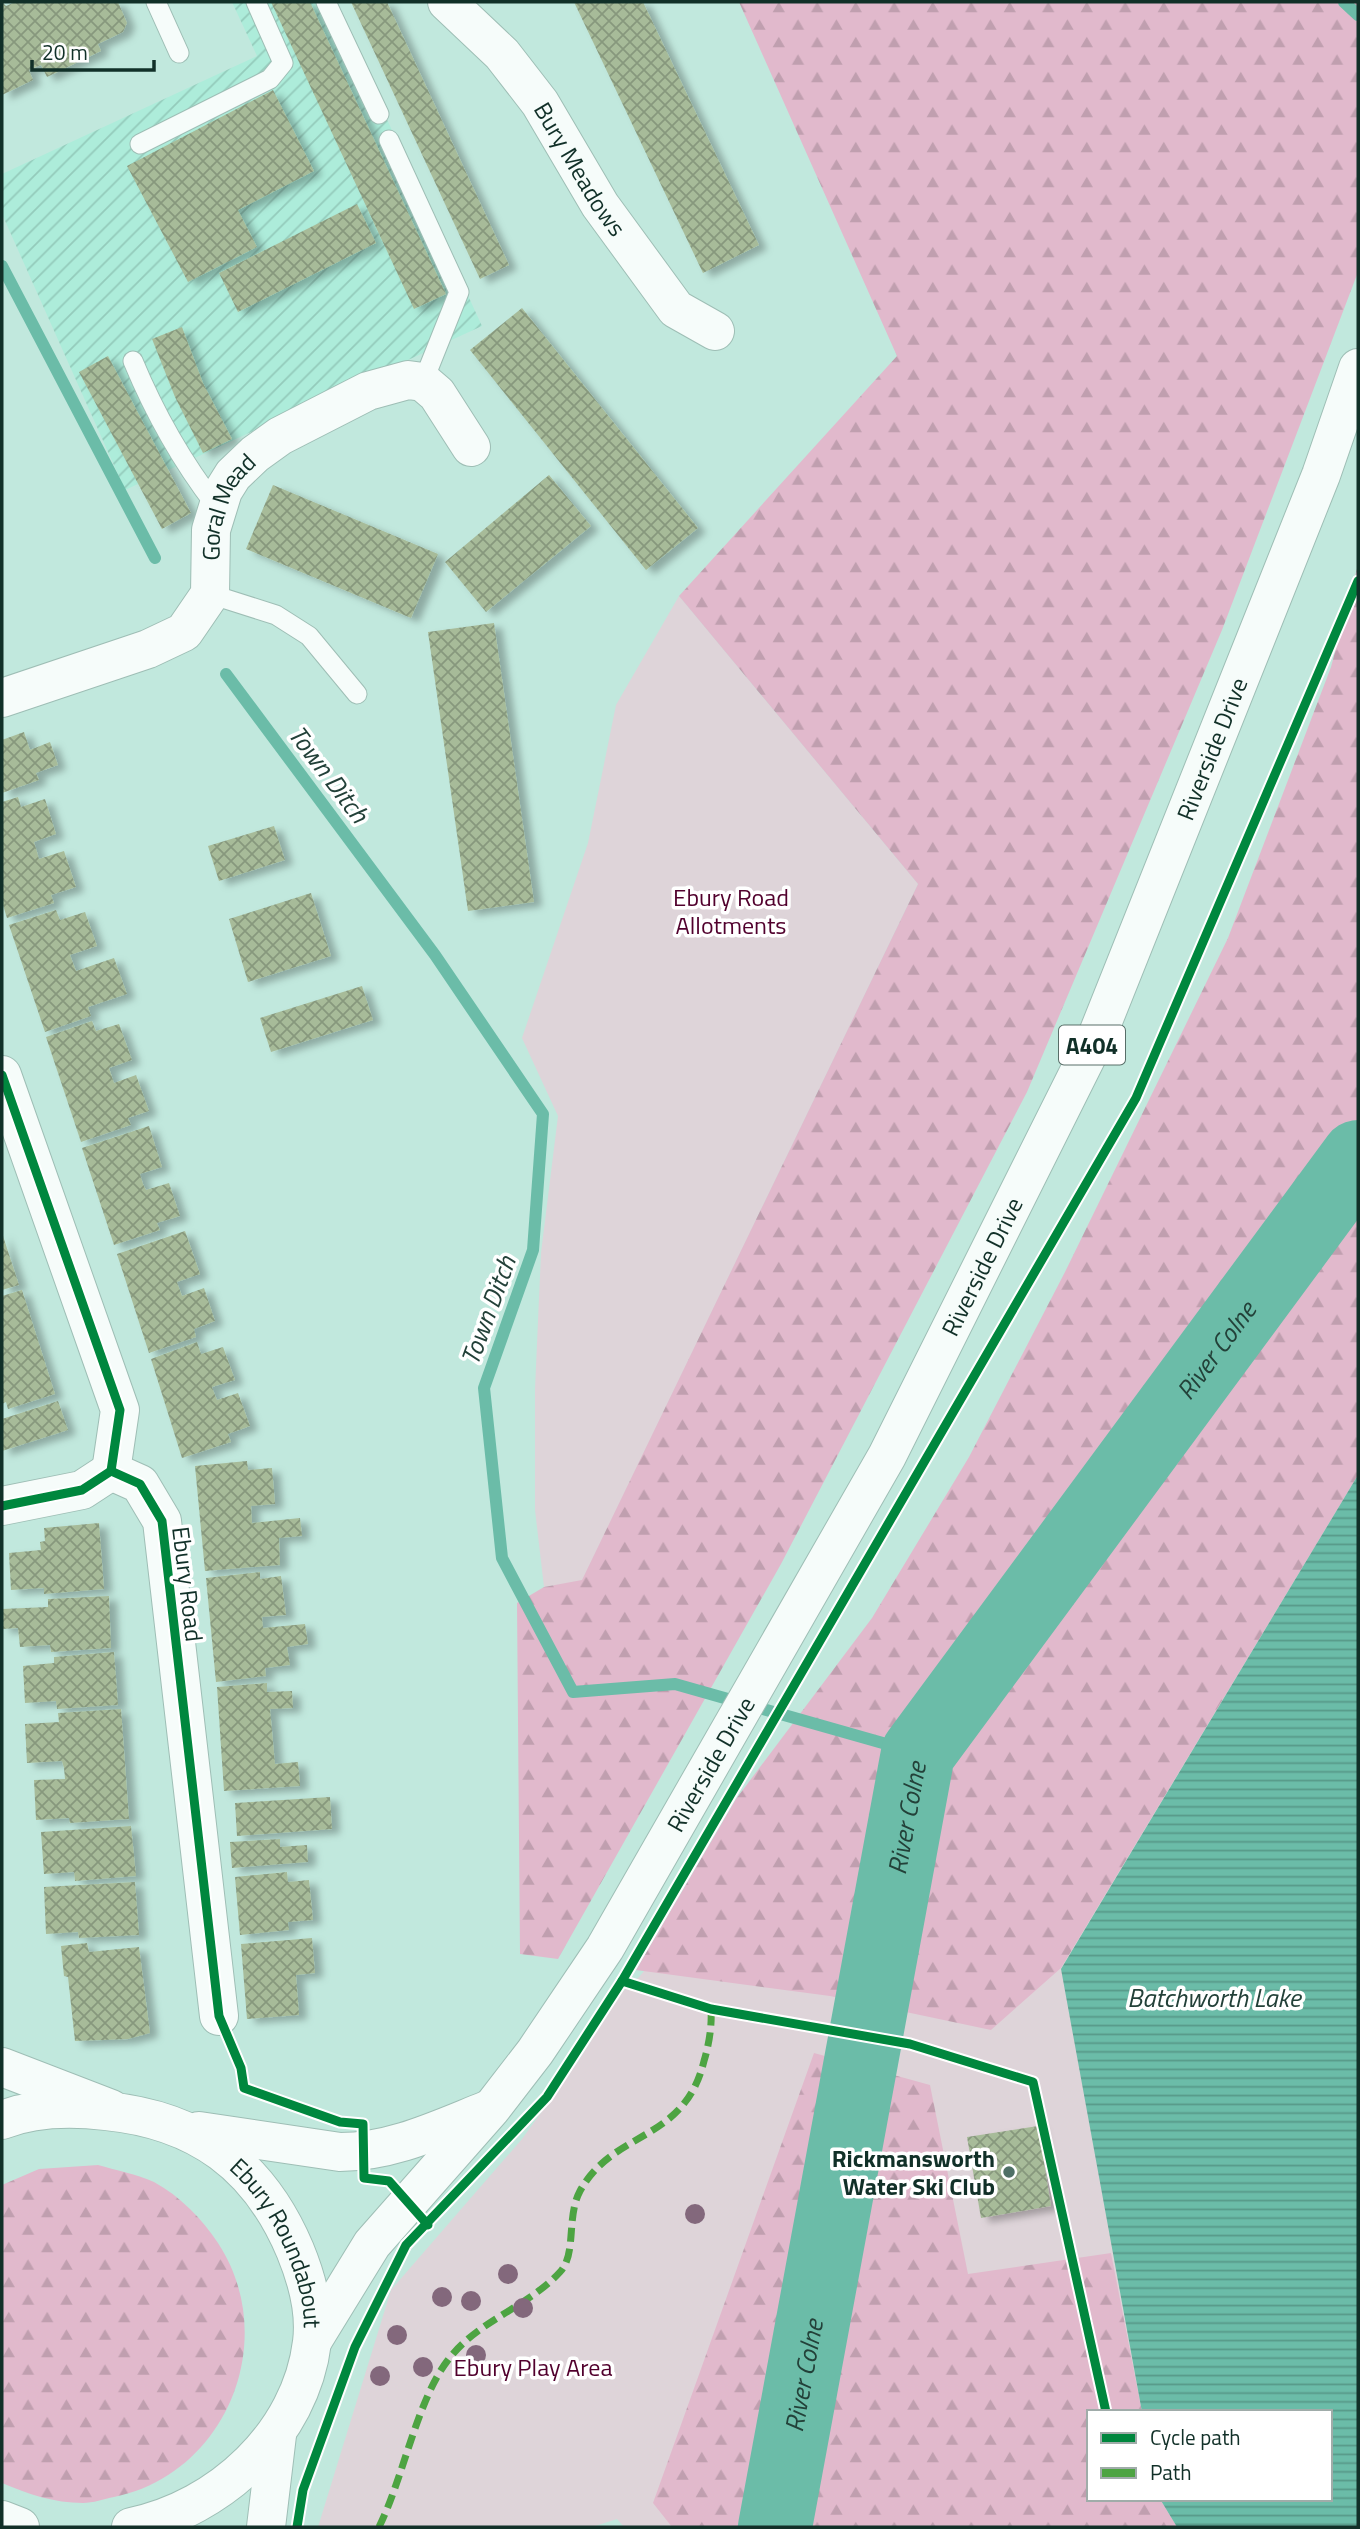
<svg xmlns="http://www.w3.org/2000/svg" width="1360" height="2529" viewBox="0 0 1360 2529" font-family="'Titillium Web',sans-serif">
  <defs>
    <pattern id="industrial-furrows" width="10" height="10" patternUnits="userSpaceOnUse" patternTransform="scale(1.75)"><rect width="10" height="10" fill="#adecda"/><path d="M-1 1l2-2M0 10L10 0M9 11l2-2" fill="none" stroke="#94cbbb"/></pattern>
    <pattern id="forest-firs" width="22" height="20" patternUnits="userSpaceOnUse" patternTransform="scale(1.75)"><rect width="22" height="20" fill="#e1b9cc"/><path d="M5 1l3.5 6h-7zM16 11l3.5 6h-7z" fill="#c09faf"/></pattern>
    <pattern id="water-rules" width="6" height="5" patternUnits="userSpaceOnUse" patternTransform="scale(1.75)"><rect width="6" height="5" fill="#6bbca8"/><path d="M0 2.5h6" fill="none" stroke="#579989"/></pattern>
    <pattern id="building-cross-hatch" width="8" height="8" patternUnits="userSpaceOnUse" patternTransform="scale(1.75)"><rect width="8" height="8" fill="#a7bb99"/><path d="M0 0l8 8M0 8l8-8" fill="none" stroke="#87987d"/></pattern>
    <filter id="shadow"><feDropShadow dx="8" dy="4.5" stdDeviation="3.5" flood-color="#0004"/></filter>
  </defs>
  <rect width="100%" height="100%" fill="#c1e8dd"/>
  <!-- industrial -->
  <path fill="url(#industrial-furrows)" d="M232 2H333L482 326 125 490 2 214V174L257 56Z"/>
  <!-- green -->
  <g fill="#ded4d9" fill-rule="evenodd">
    <path d="M679 596 918 884 582 1581 544 1587 535 1510V1389L541 1253 558 1116 522 1038 588 843 616 705Z"/>
    <path d="M1358 1112V2527H624L617 2519 592 2527H318L391 2290 522 2139 577 2063 622 1992 639 1977ZM1089 2412H1330V2499H1089Z"/>
  </g>
  <!-- forest -->
  <g fill="url(#forest-firs)">
    <path d="M739 2H1358V272L1222 630 1027 1092 781 1564 558 1959 520 1954 517 1603 544 1587 582 1580 918 884 679 596 897 356Z"/>
    <path d="M1358 565V1475L1061 1968 991 2030 830 1996 636 1970 736 1799 872 1618 969 1457 1065 1272 1228 938 1331 667Z"/>
    <path d="M814 2053 930 2085 968 2274 1111 2253 1142 2412H1089V2499H1160L1177 2527H672L653 2503Z"/>
    <path d="M98 2165C115 2170 137 2174 154 2182 180 2196 202 2219 218 2243 281 2339 227 2474 114 2497 104 2499 93 2503 83 2503 54 2503 28 2494 2 2483V2185L39 2169Z"/>
  </g>
  <!-- water -->
  <path fill="url(#water-rules)" d="M1358 1475V2527H1177L1160 2499H1330V2412H1142L1061 1969Z"/>
  <g fill="none" stroke-linecap="round" stroke-linejoin="round">
    <!-- stream -->
    <g stroke="#6bbca8" stroke-width="12">
      <path d="M1344 2 1358 15"/>
      <path d="M2 266 155 558"/>
      <path d="M226 674 435 955 543 1114 533 1250 484 1388 502 1558 573 1692 675 1684 918 1753"/>
    </g>
    <!-- river -->
    <path stroke="#6bbca8" stroke-width="74" id="s1" d="M775 2527 918 1753 1358 1157"/>
  </g>
  <!-- building -->
  <g fill="url(#building-cross-hatch)" filter="url(#shadow)">
    <path d="M2 2 6 6 15 2H118L127 23 123 32 98 44 101 51 47 77 41 65 29 70 33 80 2 95Z"/>
    <path d="M271 2H310L446 294 414 309Z"/>
    <path d="M351 2H387L509 265 480 279Z"/>
    <path d="M574 2H643L759 245 703 273Z"/>
    <path d="M273 90 314 171 238 210 257 247 188 282 127 166Z"/>
    <path d="M357 204 376 243 238 312 219 273Z"/>
    <path d="M522 308 698 528 646 570 470 350Z"/>
    <path d="M182 327 203 383 232 439 203 453 175 397 152 339Z"/>
    <path d="M108 356 191 513 162 529 79 372Z"/>
    <path d="M549 475 591 526 486 612 445 562Z"/>
    <path d="M273 485 438 554 411 618 246 549Z"/>
    <path d="M494 623 534 902 468 911 428 632Z"/>
    <path d="M24 732 30 750 50 742 58 765 36 773 39 780 2 793V740Z"/>
    <path d="M18 797 21 807 45 799 56 834 34 842 37 852 39 859 64 851 76 887 51 895 54 903 7 918 2 902V802Z"/>
    <path d="M274 826 285 860 219 881 208 846Z"/>
    <path d="M311 893 331 956 248 982 229 919Z"/>
    <path d="M56 910 60 920 85 912 97 946 70 955 76 971 114 958 127 994 88 1007 91 1016 45 1032 9 925Z"/>
    <path d="M362 986 373 1020 271 1052 260 1018Z"/>
    <path d="M92 1021 96 1031 119 1024 132 1060 109 1068 114 1083 136 1075 149 1111 128 1118 131 1125 81 1142 46 1037Z"/>
    <path d="M149 1126 162 1167 140 1174 143 1184 146 1190 169 1183 180 1216 157 1223 160 1230 114 1245 82 1148Z"/>
    <path d="M185 1231 200 1274 177 1282 178 1285 182 1296 204 1288 215 1321 194 1329 196 1337 149 1353 117 1254Z"/>
    <path d="M2 1233 19 1285 2 1290Z"/>
    <path d="M22 1290 55 1394 8 1409 6 1402 2 1404V1296Z"/>
    <path d="M197 1342 201 1354 223 1347 235 1380 212 1387 213 1390 217 1400 238 1393 250 1426 228 1434 231 1442 182 1458 151 1359Z"/>
    <path d="M58 1401 68 1430 2 1451V1419Z"/>
    <path d="M247 1461 248 1470 272 1468 275 1504 251 1506 252 1523 300 1518 302 1536 279 1538 280 1565 205 1571 195 1466Z"/>
    <path d="M99 1523 104 1589 44 1594V1588L11 1590 9 1553 41 1550 40 1542 45 1541 44 1528Z"/>
    <path d="M260 1572V1579L281 1576 286 1615 262 1617 263 1628 305 1624 308 1644 287 1647 290 1665 265 1668 266 1676 216 1682 206 1578Z"/>
    <path d="M109 1596 111 1648 51 1652 50 1645 20 1647 18 1628 2 1629V1609L48 1607V1599Z"/>
    <path d="M114 1652 118 1705 57 1709 56 1701 25 1703 23 1666 54 1663V1657Z"/>
    <path d="M267 1683V1692L292 1691 293 1708 270 1709 275 1764 298 1762 300 1786 224 1791 217 1687Z"/>
    <path d="M121 1709 129 1819 70 1823 69 1818 36 1820 34 1780 65 1779 64 1768 62 1761 27 1763 25 1724 59 1722 58 1713Z"/>
    <path d="M330 1797 332 1829 237 1836 235 1803Z"/>
    <path d="M131 1826 136 1876 75 1881 74 1872 44 1874 41 1832Z"/>
    <path d="M280 1839V1847L307 1845 308 1862 232 1868 230 1842Z"/>
    <path d="M287 1872 288 1882 309 1880 313 1920 288 1922 289 1930 240 1935 235 1877Z"/>
    <path d="M135 1882 139 1935 79 1938 78 1932 46 1934 44 1887Z"/>
    <path d="M312 1938 315 1973 296 1975 299 2015 247 2019 241 1944Z"/>
    <path d="M87 1943 89 1952 139 1947 150 2033 128 2039 75 2041 68 1977 64 1976 61 1946Z"/>
    <path d="M1038 2126 1051 2206 981 2218 967 2137Z"/>
  </g>
  <g fill="none" stroke-linecap="round" stroke-linejoin="round">
    <defs>
      <g id="service">
        <path d="M156 2 179 53"/>
        <path d="M326 2 379 114"/>
        <path d="M389 140 459 292 423 382"/>
        <path d="M140 144 270 79 283 63 256 2"/>
        <path d="M133 361C155 414 182 462 217 507"/>
        <path d="M210 594 276 615 309 636 357 694"/>
      </g>
      <g id="minor">
        <path id="s2" d="M447 2 502 54 540 103 600 205 676 309 715 331"/>
        <path id="s3" d="M2 698 148 649 184 632 210 594 211 530 223 491 233 475 255 454 280 436 368 391 408 380 423 382 437 394 471 447"/>
        <path d="M2 1075 120 1410 111 1471 140 1484 162 1521 219 2016"/>
        <path d="M2 1506 82 1490 111 1471"/>
        <path d="M2 2067 111 2109"/>
      </g>
      <g id="primary">
        <path id="s4" d="M2 2120C35 2107 71 2107 106 2111 198 2120 259 2165 295 2250 307 2279 316 2310 312 2342 301 2434 220 2509 131 2527"/>
        <path d="M199 2131 340 2152C392 2152 439 2129 487 2110"/>
        <path id="s5" d="M313 2340 372 2244 491 2109 535 2052 605 1948 887 1456 1097 1036 1321 475 1358 368"/>
        <path d="M2 2520 20 2527"/>
        <path d="M266 2527 277 2435"/>
      </g>
    </defs>
    <!-- service casing -->
    <use href="#service" stroke="#9ebeb5" stroke-width="21"/>
    <!-- minor casing -->
    <use href="#minor" stroke="#9ebeb5" stroke-width="40"/>
    <!-- primary casing -->
    <use href="#primary" stroke="#9ebeb5" stroke-width="40"/>
    <!-- service -->
    <use href="#service" stroke="#f6fcfa" stroke-width="19"/>
    <!-- minor -->
    <use href="#minor" stroke="#f6fcfa" stroke-width="38"/>
    <!-- primary -->
    <use href="#primary" stroke="#f6fcfa" stroke-width="38"/>
    <!-- quiet -->
    <path stroke="#4da442" stroke-width="7" stroke-dasharray="14 7" stroke-linecap="butt" d="M379 2527C403 2479 417 2400 448 2360 477 2321 528 2307 560 2272 577 2254 566 2217 580 2191 614 2129 684 2143 704 2061 709 2044 712 2027 711 2009"/>
    <defs>
      <g id="cycleway">
        <path d="M2 1075 120 1410 111 1471 140 1484 162 1521 219 2016 241 2068 244 2088 340 2122 363 2124 364 2178 389 2181 428 2225"/>
        <path d="M2 1506 82 1490 111 1471"/>
        <path d="M622 1981 711 2009 910 2044 1033 2082 1106 2412"/>
        <path d="M297 2527 303 2490 355 2347 406 2245 547 2097 622 1981 1136 1098 1358 581"/>
      </g>
    </defs>
    <!-- cycleway casing -->
    <use href="#cycleway" stroke="#fff" stroke-width="13"/>
    <!-- cycleway -->
    <use href="#cycleway" stroke="#00873e" stroke-width="9"/>
  </g>
  <!-- trees -->
  <g fill="#83687c">
    <circle cx="695" cy="2214" r="10"/>
    <circle cx="508" cy="2274" r="10"/>
    <circle cx="442" cy="2297" r="10"/>
    <circle cx="471" cy="2301" r="10"/>
    <circle cx="523" cy="2308" r="10"/>
    <circle cx="397" cy="2335" r="10"/>
    <circle cx="476" cy="2355" r="10"/>
    <circle cx="423" cy="2367" r="10"/>
    <circle cx="380" cy="2376" r="10"/>
  </g>
  <!-- markers -->
  <circle fill="#4f7067" stroke="#fff" stroke-width="2.5" cx="1009" cy="2172" r="7"/>
  <g text-anchor="middle" dominant-baseline="central" stroke-width="7" stroke-linejoin="round" paint-order="stroke">
    <!-- shield labels -->
    <rect fill="#fff" stroke="#586e68" stroke-width="2" x="1059" y="1025.5" width="66" height="39" rx="5"/>
    <g font-size="23" font-weight="bold" fill="#113028">
      <text x="1092" y="1045">A404</text>
    </g>
    <!-- street labels -->
    <g font-size="24" fill="#113028" stroke="#fff">
      <text stroke="none"><textPath href="#s2" startOffset="215">Bury Meadows</textPath></text>
      <text stroke="none"><textPath href="#s3" startOffset="331">Goral Mead</textPath></text>
      <text stroke="none"><textPath href="#s5" startOffset="1836">Riverside Drive</textPath></text>
      <text stroke="none"><textPath href="#s5" startOffset="1269">Riverside Drive</textPath></text>
      <text transform="translate(188 1584) rotate(83)">Ebury Road</text>
      <text stroke="none"><textPath href="#s5" startOffset="702">Riverside Drive</textPath></text>
      <text stroke="none"><textPath href="#s4" startOffset="340">Ebury Roundabout</textPath></text>
    </g>
    <!-- park labels -->
    <g font-size="24" fill="#51002d" stroke="#fff">
      <text x="731" y="897">Ebury Road<tspan x="731" dy="28">Allotments</tspan></text>
      <text x="533" y="2367">Ebury Play Area</text>
    </g>
    <!-- poi labels -->
    <g font-size="24" font-weight="bold" fill="#113028" stroke="#fff" text-anchor="end">
      <text x="995" y="2158">Rickmansworth<tspan x="995" dy="28">Water Ski Club</tspan></text>
    </g>
    <!-- water labels -->
    <g font-size="26" font-style="italic" fill="#234139" stroke="#fff">
      <text transform="translate(329 774) rotate(53)">Town Ditch</text>
      <text transform="translate(488 1310) rotate(-70)">Town Ditch</text>
      <text stroke="none"><textPath href="#s1" startOffset="1288">River Colne</textPath></text>
      <text stroke="none"><textPath href="#s1" startOffset="721">River Colne</textPath></text>
      <text x="1214" y="1997">Batchworth Lake</text>
      <text stroke="none"><textPath href="#s1" startOffset="154">River Colne</textPath></text>
    </g>
  </g>
  <!-- border -->
  <rect width="1360" height="2529" fill="none" stroke="#113028" stroke-width="7"/>
  <!-- legend -->
  <rect x="1087" y="2410" width="245" height="91" fill="#ffffff" stroke="#a0aca9" stroke-width="2"/>
  <rect x="1101" y="2433" width="35" height="10" fill="#00873e" stroke="#a0aca9" stroke-width="2"/>
  <text x="1150" y="2445" font-size="21" fill="#113028">Cycle path</text>
  <rect x="1101" y="2468" width="35" height="10" fill="#4da442" stroke="#a0aca9" stroke-width="2"/>
  <text x="1150" y="2480" font-size="21" fill="#113028">Path</text>
  <!-- scale -->
  <path d="M32 60v10h122v-10" fill="none" stroke="#113028" stroke-width="3.5"/>
  <text x="42" y="60" font-size="21" fill="#113028" stroke="#ffffff" stroke-width="5" paint-order="stroke">20 m</text>
</svg>
